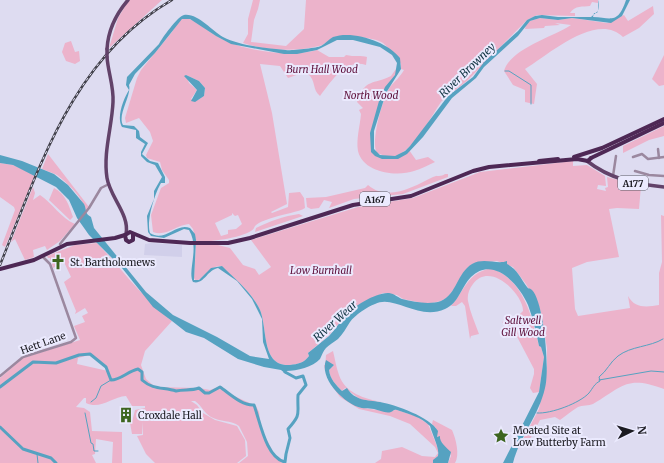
<svg xmlns="http://www.w3.org/2000/svg" width="664" height="463" viewBox="0 0 664 463" font-family="Merriweather,serif">
  <rect width="100%" height="100%" fill="#dedcf1"/>
  <!-- built -->
  <path fill="#d1cfea" d="M151 243 182 245V257L144 255 145 244Z"/>
  <!-- green -->
  <g fill="#ecb3cb" fill-rule="evenodd">
    <path d="M129 0H162L109 48 118 18Z"/>
    <path d="M253 0H260L258 9 254 20 251 42 286 46 304 29 306 0H598V3L592 2 590 6C583 7 575 5 570 13H575V16L537 15 527 20 467 81 454 91V89C450 93 445 98 441 102 430 118 416 147 398 155 391 158 384 156 377 153 370 143 383 97 390 87 395 81 400 77 404 70L401 69V64C395 57 390 49 383 43 375 37 344 35 335 37 329 39 325 45 319 46 294 52 268 51 243 43L248 34V19Z"/>
    <path d="M653 6 654 14 639 28 623 37C597 11 548 55 525 69L537 84 534 104 525 102V90L513 85 504 71C510 49 553 37 571 25L555 23 560 25 545 26 544 28 525 29 526 25 530 21 540 18 558 20 572 18 607 23 624 15 628 21Z"/>
    <path d="M186 18C197 20 208 32 218 37 243 51 289 58 317 50L329 57H344L346 55C354 57 362 55 367 57L366 65C345 58 331 82 320 96 312 90 316 80 308 74L302 73 288 78 280 66 260 64 272 113 287 204 271 212 272 213 288 207 289 193 300 192 304 198 305 208C299 212 283 214 275 217 269 219 260 221 255 226 254 228 253 230 251 231 240 238 210 242 196 242L193 229 189 224C176 225 166 237 153 232L151 215 161 188 169 183V180L162 170 160 162 147 158 146 155 153 141 150 132 139 118 126 123 125 118 137 78 141 70 172 32 179 20ZM186 75 199 81 205 88 204 96 198 100 191 99 197 90 189 83ZM232 213 235 216 238 215 242 224 236 229 228 230V234L221 236 215 223 232 215Z"/>
    <path d="M71 41 75 52 79 51 80 61 75 64 66 61 62 52 65 43Z"/>
    <path d="M664 55V85L659 86 652 79Z"/>
    <path d="M396 69 399 70 398 74 389 84 372 131V148L378 156 396 158 409 150 416 160 428 157 435 162C428 165 421 169 414 171 397 177 363 173 358 151 356 139 360 126 361 114L359 110 363 108 357 102C365 78 373 85 391 76Z"/>
    <path d="M664 126V136L649 140 623 153V146Z"/>
    <path d="M48 154 89 207 85 211C85 199 67 183 57 175 53 173 47 171 42 169Z"/>
    <path d="M573 161V166L587 165 605 176 606 186 598 185 597 189 606 191 605 188 608 187 607 177 641 186 639 209 617 208 609 209 619 257 587 262 572 268 575 309 578 316 630 308 628 296C635 309 647 307 659 305V273L662 262 661 215 664 216V389C627 375 623 386 593 404 589 406 582 405 578 407 571 411 566 416 560 420L555 417 540 420 529 441 518 449 539 409 547 367V348L540 309 526 284 513 267 497 261 472 264 448 297 441 301 427 304 403 299 397 295 383 293 360 304 344 318 328 336 308 353 309 356C304 363 298 364 290 365 259 367 269 323 258 306 248 289 235 279 221 266 209 266 206 277 196 281L194 278 196 245H218L230 248 243 265 255 269 259 275 271 267 251 240 358 207 413 198 480 172Z"/>
    <path d="M0 163 13 165 35 175 5 247 2 245 15 210 14 207 0 197Z"/>
    <path d="M445 174H448V177L403 194 354 199 329 208 332 202 324 200 319 208 311 209 307 207 306 198 326 197 365 188 368 185C388 202 413 187 433 177 437 175 441 177 445 174Z"/>
    <path d="M33 187 35 193 33 200 40 195C53 204 61 218 75 224L60 241 47 250 45 246 33 250 34 257 25 260 15 239 11 242Z"/>
    <path d="M54 188C66 194 69 206 73 217L70 220 49 200Z"/>
    <path d="M299 214 303 216 255 232 256 228C270 221 284 216 299 214Z"/>
    <path d="M97 243C122 269 143 299 172 321L145 351 141 365 146 379 155 387 199 388 210 390 221 386 230 394 256 406 259 412 261 428 273 452 282 463H239L248 456 247 442 239 426C231 420 220 422 211 417 204 413 202 406 195 401H176H191L197 405 203 413 215 420 237 426 245 440 246 456 237 463H155L146 454 137 436 143 435 142 422V434H132L130 423 132 422 135 410 145 408V406H132L126 396C112 397 100 410 86 403V398H84L76 407 84 408 90 412 92 431 122 432V463H112L113 442 96 439 95 454 92 455 96 463H0V378L23 358 80 340 74 326 85 322 82 316 88 313 85 308 75 314 76 311 64 282 71 277 64 262 53 268 50 258H48L47 256 75 245ZM89 355 103 363 108 371 77 364 78 358Z"/>
    <path d="M491 268C523 279 532 316 539 346L541 347 544 357 539 392 533 393 530 388 534 374V369L514 331 502 322 519 315 523 311C524 296 491 260 473 284 469 289 467 295 468 301 470 312 475 323 479 334L471 336 470 339 465 306 462 302 456 306H451C466 289 466 274 491 268Z"/>
    <path d="M333 351C335 359 336 367 339 375 345 393 365 399 382 402L361 400 345 388 342 391C336 385 330 379 329 370L334 365H324L325 370 326 355Z"/>
    <path d="M332 386 342 397 358 407 383 411 397 410 416 416 428 424 439 451 438 456 433 461V463H375L381 459 382 451 402 447 422 456 435 457 438 453 435 447 410 424 390 416 359 409 340 397Z"/>
    <path d="M433 420 452 430C456 439 460 455 455 463H448L451 456 449 450H447L437 437 436 428 432 424Z"/>
  </g>
  <!-- water -->
  <g fill="#56a2c1">
    <path d="M598 0C599 3 599 10 597 13H594L593 17C612 18 618 24 626 0H630L622 16 611 23 572 18 558 20 540 18 530 21 518 36 484 67 476 78 452 98 423 137 407 154 398 159H382L375 156 371 152 370 133 379 101 385 87 395 75 397 63 392 55 380 47 353 40H337L317 50 297 54H284L231 44 216 36 190 19H182L155 53 135 74 129 85C132 95 117 115 123 125L134 126 139 131 140 137 148 143 142 154 150 161 158 163 165 177V183H161C155 193 146 221 150 233 165 243 176 222 190 228L195 234 196 240 194 280H199L211 268 222 266C235 279 248 289 258 306 269 323 259 367 290 365 298 364 304 363 309 356L308 353C315 347 322 342 329 336 335 330 339 323 344 317 352 307 376 292 389 293 395 294 397 297 402 299 415 302 429 305 441 301 457 294 457 273 472 264 484 257 497 265 507 261V264C517 269 521 279 527 287 529 290 529 287 532 290 544 302 550 370 545 388 539 415 520 436 513 463H503L539 392 544 357 541 347 539 346C536 332 533 318 528 305 519 284 493 255 471 277 461 287 459 303 445 309 418 321 394 294 375 304 367 307 355 315 350 322 346 328 343 334 338 339 334 342 329 345 326 348 323 351 322 355 320 359 313 367 297 371 286 371L288 373 286 374 281 370 264 367 238 359 204 338 186 332 172 321 153 307 122 268 89 235 77 218 69 200 56 187 13 165 0 163V155L22 161 54 174 68 185 84 204C87 210 84 213 91 217L94 228 146 292 173 315 217 337 250 356 269 359 263 342 262 319 252 299 237 281 218 268C207 270 204 285 193 282 187 271 200 248 189 230L184 229 164 238 151 236 148 232 147 216 154 199V191L162 177 155 165 147 162 141 156V152L145 144 136 138V130L122 127C116 117 124 98 129 90L126 85 127 77 159 44C162 38 178 16 184 15 198 13 212 31 223 37 240 46 267 48 286 50 289 51 317 48 321 46 325 44 329 39 333 37 353 30 388 42 400 58L401 69 386 93 374 131V149L380 155 395 156 405 151 410 146 448 96 473 77 484 62 518 31 527 20 535 16 542 15 558 17H591L598 11Z"/>
    <path d="M186 75 199 81 205 88 204 96 195 102 191 101 197 90 184 76Z"/>
    <path d="M326 360 334 365 329 370C330 379 336 385 342 391L347 388C355 401 367 400 380 402 396 405 430 417 438 431L437 437 440 436C439 442 447 448 451 452L448 463H433V460L438 456C440 449 432 434 430 426 421 417 409 414 397 410 393 409 394 411 391 412 386 414 379 410 374 409 368 408 363 409 358 407 342 401 319 378 326 360Z"/>
  </g>
  <g fill="none" stroke-linecap="round" stroke-linejoin="round">
    <!-- stream -->
    <g stroke="#56a2c1" stroke-width="1">
      <path d="M505 71H509L531 85V104"/>
      <path d="M599 380 651 371 664 372"/>
      <path d="M91 402 96 398 101 386 111 380"/>
      <path d="M85 413 91 443 93 444 94 451H98"/>
      <path d="M537 413C551 414 580 403 589 393 593 388 594 384 600 381L599 377C607 371 610 362 618 356 631 346 650 347 663 339"/>
      <path d="M37 454 38 463"/>
    </g>
    <!-- river -->
    <g stroke="#56a2c1" stroke-width="3">
      <path d="M0 387 33 362 56 363 79 355 90 354 106 367 111 380C121 380 128 371 138 369L142 372V380C153 390 164 387 176 391 184 389 191 391 199 388L205 393H209L220 387C229 393 242 406 254 405 260 421 266 458 285 462L286 454 290 438 288 429C302 413 297 415 298 395L306 385 303 376 296 378 285 372"/>
      <path d="M0 427 23 449 51 458 56 463"/>
    </g>
    <!-- minor -->
    <g stroke="#9b889f" stroke-width="2.5">
      <path d="M658 149 659 158"/>
      <path d="M633 157 642 154 648 159 664 157"/>
      <path d="M635 171 649 175 664 176"/>
      <path d="M613 176 616 156"/>
      <path d="M60 244 89 208 101 188 109 184"/>
      <path d="M0 376 23 357 71 342 76 338 50 264 42 256"/>
    </g>
    <!-- major -->
    <g stroke="#624269" stroke-width="3.5">
      <path d="M107 49C108 31 116 14 128 0"/>
      <path d="M107 57C108 72 114 87 113 102 112 127 103 152 107 178 110 197 130 215 126 234"/>
      <path d="M587 161C610 179 635 184 664 187"/>
    </g>
    <!-- highway -->
    <g stroke="#4e2855" stroke-width="4">
      <path d="M574 157 602 148 664 119"/>
      <path d="M591 158 664 123"/>
      <path d="M539 161 558 159"/>
      <path d="M133 234V240L129 242 126 240 125 235 130 232 149 240 190 243H228L250 238 353 205 411 196 473 171 489 167 577 159 588 161 591 158"/>
      <path d="M0 269 34 260 67 244 115 238 125 235"/>
    </g>
    <defs>
      <path id="rail" d="M0 265C40 166 73 57 172 0"/>
    </defs>
    <!-- rail casing -->
    <use href="#rail" stroke="#41404a" stroke-width="2.5"/>
    <!-- rail -->
    <use href="#rail" stroke="#ebeafe" stroke-width="1" stroke-dasharray="3" stroke-linecap="butt"/>
    <!-- major-bridge -->
    <path stroke="#624269" stroke-width="3.5" d="M107 57V49"/>
  </g>
  <!-- icons -->
  <defs>
    <symbol id="church-bare" viewBox="-9 -9 18 18"><path d="M-1.2-6h2.4v3.5h3.3v2.4h-3.3V6h-2.4V-.1h-3.3v-2.4h3.3Z" fill="#3d651f" stroke="#ebeafe" stroke-width="2.5" paint-order="stroke"/></symbol>
    <symbol id="building-bare" viewBox="-9 -9 18 18"><path d="M-4-6H4V6H1V3H-1V6H-4ZM-2.5-4.3h1.7v1.8h-1.7ZM.8-4.3h1.7v1.8H.8ZM-2.5-1h1.7V.8h-1.7ZM.8-1h1.7V.8H.8Z" fill="#3d651f" stroke="#ebeafe" stroke-width="2.5" paint-order="stroke"/></symbol>
    <symbol id="sight-bare" viewBox="-9 -9 18 18"><path d="M0-6L1.8-2.2L6-1.7L2.9 1.2L3.7 5.4L0 3.3L-3.7 5.4L-2.9 1.2L-6-1.7L-1.8-2.2Z" fill="#3d651f" stroke="#ebeafe" stroke-width="2.5" paint-order="stroke"/></symbol>
  </defs>
  <g fill-rule="evenodd">
    <use href="#church-bare" x="47" y="251" width="22" height="22"/>
    <use href="#building-bare" x="115" y="404" width="22" height="22"/>
    <use href="#sight-bare" x="490" y="425" width="22" height="22"/>
  </g>
  <g text-anchor="middle" dominant-baseline="central" stroke-width="4" stroke-linejoin="round" paint-order="stroke">
    <!-- shield labels -->
    <g fill="#ebeafe" stroke="#595863" stroke-width="1">
      <rect x="618" y="176" width="30" height="14" rx="3"/>
      <rect x="360" y="192" width="30" height="14" rx="3"/>
    </g>
    <g font-size="9" font-weight="bold" fill="#1b1a21">
      <text x="633" y="183">A177</text>
      <text x="375" y="199">A167</text>
    </g>
    <!-- park labels -->
    <g font-size="10" font-style="italic" fill="#5e103b" stroke="#ebeafe">
      <text x="322" y="69">Burn Hall Wood</text>
      <text x="371" y="95">North Wood</text>
      <text x="321" y="270">Low Burnhall</text>
      <text x="523" y="320">Saltwell<tspan x="523" dy="12">Gill Wood</tspan></text>
    </g>
    <!-- poi labels -->
    <g font-size="10" fill="#1b1a21" stroke="#ebeafe" text-anchor="start">
      <text x="70" y="262">St. Bartholomews</text>
      <text x="138" y="415">Croxdale Hall</text>
      <text x="513" y="430">Moated Site at<tspan x="513" dy="12">Low Butterby Farm</tspan></text>
    </g>
    <!-- street labels -->
    <g font-size="10" fill="#1b1a21" stroke="#ebeafe">
      <text transform="translate(43 343) rotate(-20)">Hett Lane</text>
    </g>
    <!-- water labels -->
    <g font-size="11" font-style="italic" fill="#0c303e" stroke="#ebeafe">
      <text transform="translate(467 70) rotate(-44)">River Browney</text>
      <text transform="translate(335 321) rotate(-42)">River Wear</text>
    </g>
  </g>
  <!-- north arrow -->
  <g transform="translate(632 431) rotate(85)" stroke="#ebeafe" stroke-width="3" paint-order="stroke">
  <path d="M0-3L7 15L0 10L-7 15Z" fill="#1b1a21"/>
  <text y="-6" font-size="11" font-weight="bold" text-anchor="middle" fill="#1b1a21">N</text>
  </g>
</svg>
